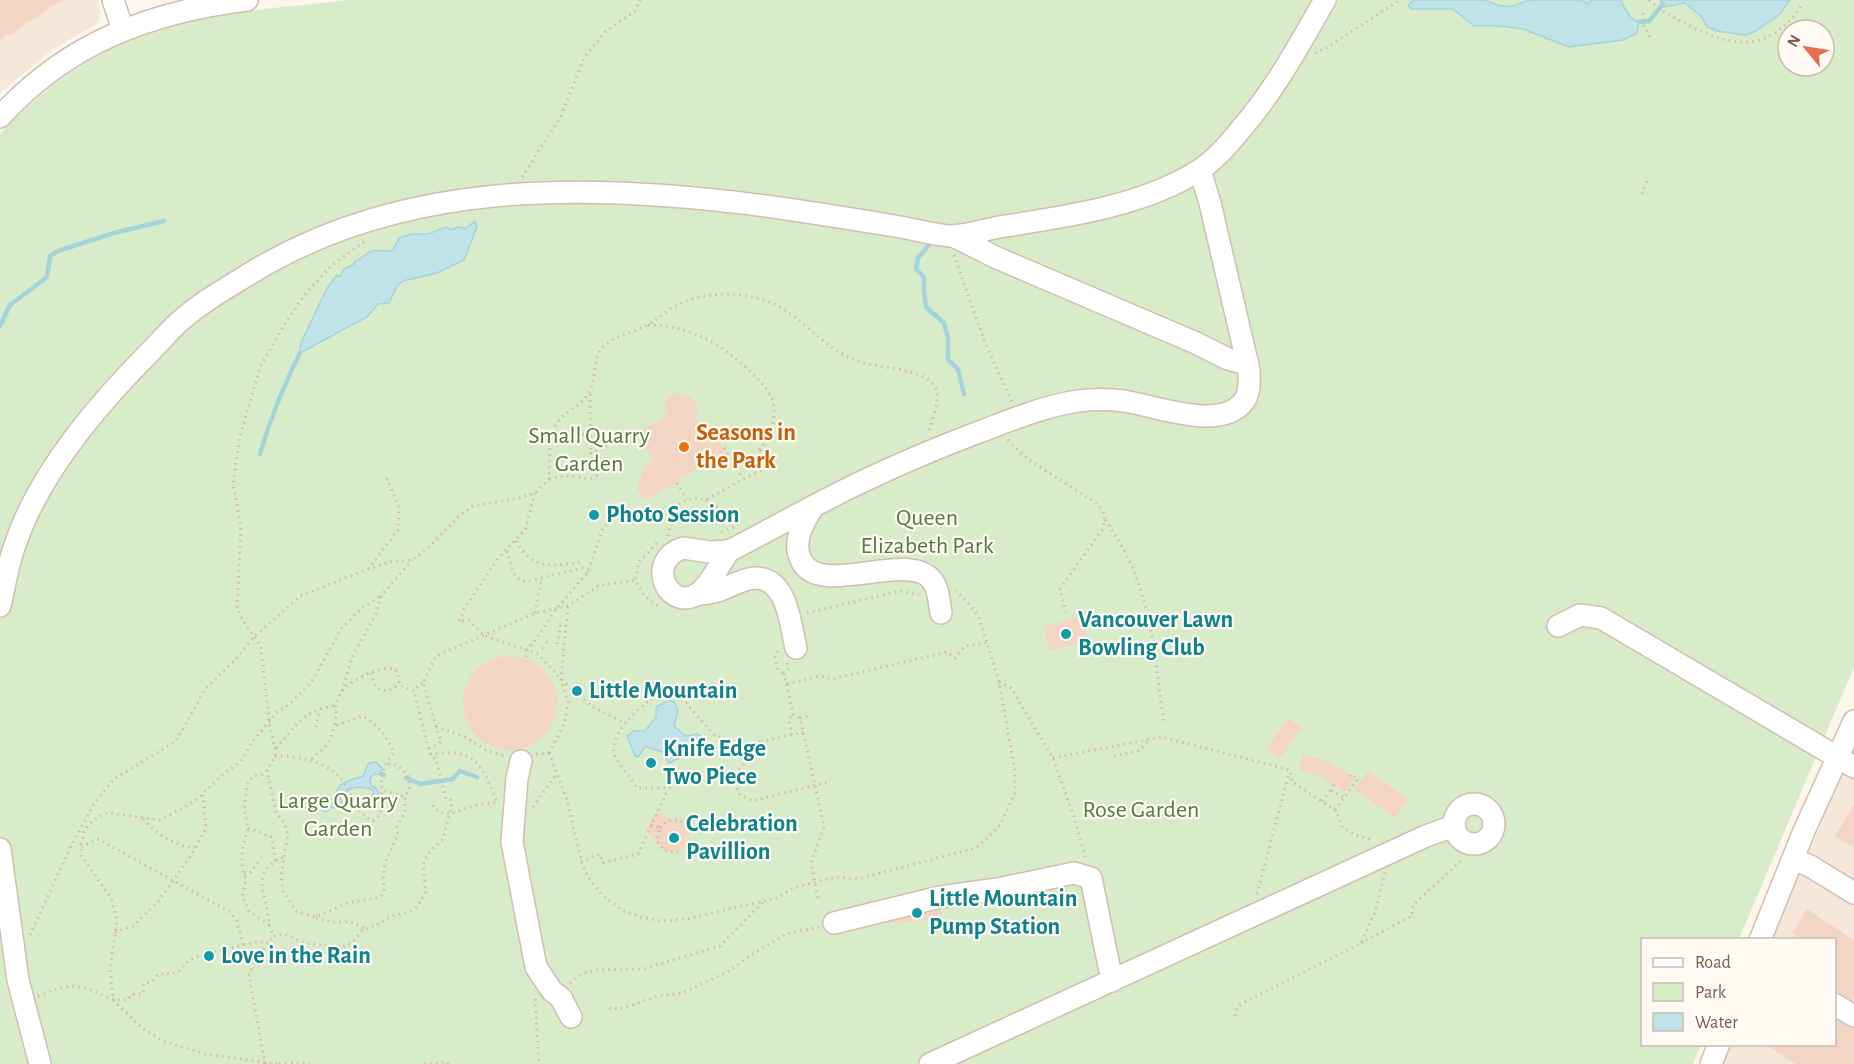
<svg xmlns="http://www.w3.org/2000/svg" width="1854" height="1064" viewBox="0 0 1854 1064" font-family="'Alegreya Sans',sans-serif">
  <rect width="100%" height="100%" fill="#fdf6ec"/>
  <!-- residential -->
  <g fill="#f5e8da">
    <path d="M0 0H99L100 19 96 24 52 50 0 93Z"/>
    <path d="M1854 746V1064H1720L1728 1045 1834 1044V940L1772 939Z"/>
  </g>
  <!-- green -->
  <path fill="#d8ecc9" fill-rule="evenodd" d="M349 0H1854V667L1739 939 1642 940V1044L1701 1045 1693 1064H0V134C46 83 106 44 172 25 229 10 291 7 349 0ZM1788 30H1824V66H1788Z"/>
  <!-- water -->
  <g fill="#bfe3e8" stroke="#a5d3da" stroke-width="1.5">
    <path d="M1413 0H1485L1500 6H1513L1530 0H1581L1588 4 1592 0H1620L1631 18 1639 22 1637 33 1623 40 1569 47 1523 29 1500 26H1474L1453 9H1412L1408 6Z"/>
    <path d="M1660 0H1790L1780 14 1756 31 1746 35 1717 31 1707 27 1701 16 1685 3 1664 7Z"/>
    <path d="M475 221 477 227 464 260 437 273 403 281 397 286 389 303 378 304 367 317 300 353 301 343 327 288 337 275 340 277 344 269 354 264 355 261C364 258 367 252 372 251 379 249 385 253 393 250L399 238 411 234H428L446 227 451 230 457 227 466 228Z"/>
    <path d="M670 700 674 702 678 710 674 726 685 736 698 734 704 739 696 754 690 753 669 763 662 752 647 747 644 748 638 757 635 756 627 736 634 731H645L656 717V707Z"/>
    <path d="M376 762 382 768 381 774H374L370 779 371 785 375 787 379 793 375 806 369 810 365 805 374 793 373 790C362 785 347 786 340 798L343 804 341 806 335 805 334 808 330 807 328 811 324 812 311 798 332 799C337 794 336 791 340 786 345 780 356 779 363 776L369 763Z"/>
  </g>
  <g fill="none" stroke-linecap="round" stroke-linejoin="round">
    <!-- stream -->
    <g stroke="#a5d3da" stroke-width="4.5">
      <path d="M1639 22 1649 21 1663 4"/>
      <path d="M928 246 918 258 916 269 924 277V291L926 307 944 323 948 338V360L958 369 964 394"/>
      <path d="M0 326 10 305 47 277 50 256 58 251 114 233 164 221"/>
      <path d="M260 454C270 419 284 385 300 353"/>
      <path d="M381 774 384 775"/>
      <path d="M406 778 421 784 453 779 460 771 477 777"/>
    </g>
  </g>
  <!-- building -->
  <g fill="#f3d5c3">
    <path d="M0 0H62L8 36 7 34 0 40Z"/>
    <path d="M677 393 692 398 698 409 695 418 711 446 719 441 730 460 710 471 707 464 679 478 680 481 644 500 637 489 645 464 653 460 637 432 667 416 664 410 667 398Z"/>
    <path d="M1082 616 1088 641 1049 651 1043 626Z"/>
    <circle cx="510" cy="703" r="47"/>
    <path d="M1288 718 1302 728 1279 760 1266 750Z"/>
    <path d="M1302 754 1330 762 1354 778 1344 792 1322 777 1299 771Z"/>
    <path d="M1368 771 1408 799 1395 818 1355 790Z"/>
    <path d="M1854 805V848L1835 836Z"/>
    <path d="M657 812 671 820H677L686 826 689 831V841L682 850 669 852 664 849 646 830Z"/>
    <path d="M1807 909 1854 940V996L1852 1000 1834 991V939H1802L1792 933Z"/>
    <path d="M941 910 942 915 896 925 895 921Z"/>
    <path d="M1834 1019 1854 1029V1064H1796L1764 1044H1834Z"/>
  </g>
  <g fill="none" stroke-linecap="round" stroke-linejoin="round">
    <defs>
      <g id="minor">
        <path d="M113 0 123 30"/>
        <path d="M0 117C67 43 150 12 247 0"/>
        <path d="M953 236 995 257 1196 343 1228 359 1248 364"/>
        <path d="M812 508C803 525 792 541 801 560 818 598 904 552 930 578 939 586 939 602 941 613"/>
        <path d="M683 548 710 552 729 551C720 563 708 590 694 596 666 608 646 560 683 548Z"/>
        <path d="M729 551C776 527 822 500 870 478 906 461 942 446 979 432 1011 420 1044 406 1078 401 1093 399 1109 399 1124 401 1156 406 1221 432 1244 401 1251 392 1249 380 1249 370L1210 203 1200 170"/>
        <path d="M695 595C703 594 711 593 718 591 729 587 742 579 754 578 788 577 790 624 796 648"/>
        <path d="M0 606C5 584 8 563 16 542 40 472 99 403 151 351 160 342 169 331 179 322 199 304 223 290 246 276 402 178 590 183 766 206 809 212 852 219 895 226 913 229 933 235 951 236 966 236 984 230 999 227 1064 217 1145 206 1201 169 1216 159 1229 144 1241 129 1275 90 1299 45 1325 0"/>
        <path d="M1558 626 1580 615 1601 618 1854 767"/>
        <path d="M521 761 517 778 512 842 536 967 552 991 561 998 571 1017"/>
        <circle cx="1474" cy="824" r="20"/>
        <path d="M0 849 18 980 40 1064"/>
        <path d="M1793 859 1810 866 1854 893"/>
        <path d="M834 923 940 897 998 889 1074 873 1091 878 1112 981"/>
        <path d="M1760 940 1804 831 1854 721"/>
        <path d="M1834 1004 1854 1016"/>
        <path d="M930 1064 1426 836 1454 826"/>
        <path d="M1711 1064 1719 1044"/>
      </g>
    </defs>
    <!-- minor casing -->
    <use href="#minor" stroke="#d1beb0" stroke-width="24"/>
    <!-- path -->
    <g stroke="#d9b8a5" stroke-width="3" stroke-dasharray="1.5 4.5" stroke-linecap="butt">
      <path d="M1649 0C1663 12 1676 19 1692 27 1738 50 1771 50 1802 5"/>
      <path d="M1643 13 1644 26 1651 39"/>
      <path d="M1315 53 1326 48 1400 0"/>
      <path d="M522 177 561 116 584 58 605 32 635 11 640 0"/>
      <path d="M1642 194 1647 181"/>
      <path d="M364 242 332 265 306 293 284 325 260 367 240 436 233 484 241 527 237 608 244 622 261 647 269 722 275 749V756L267 770 276 813 285 824 288 834 281 876 283 891 296 911 315 917 348 903 376 898 382 895 384 890 383 879 385 863 398 834 397 827 405 811V797L410 787 408 775 397 765 386 763"/>
      <path d="M954 255 984 340 1012 402"/>
      <path d="M648 325C690 325 721 344 751 372 758 379 771 392 773 402 777 422 769 438 757 453"/>
      <path d="M590 394 591 453"/>
      <path d="M553 434C563 440 576 434 589 434"/>
      <path d="M1008 440C1028 464 1059 477 1085 496 1091 500 1099 504 1103 511 1106 517 1104 523 1102 530L1060 589 1066 612"/>
      <path d="M724 448 743 479"/>
      <path d="M760 450 769 467"/>
      <path d="M549 479C556 477 563 476 569 476 580 476 589 482 598 475 598 466 593 461 591 453L605 448 608 440 606 436 597 435"/>
      <path d="M677 483 687 499"/>
      <path d="M535 493 525 530 499 557 464 609 459 622 469 620 483 635 538 654 561 679 591 706 625 723"/>
      <path d="M706 500 729 515 735 527 718 533"/>
      <path d="M1105 520C1117 537 1129 557 1136 577 1153 622 1157 675 1164 723"/>
      <path d="M668 536 671 523 669 509"/>
      <path d="M516 541C533 571 553 566 584 562"/>
      <path d="M657 543 639 562 635 580 644 595 658 606"/>
      <path d="M507 551C512 565 510 577 526 582L582 568 588 572"/>
      <path d="M368 569 398 530 399 508 387 478"/>
      <path d="M535 613 541 579"/>
      <path d="M807 613 900 591 919 595"/>
      <path d="M546 642 549 644"/>
      <path d="M557 644 561 623"/>
      <path d="M542 648 545 650"/>
      <path d="M778 651 775 657 778 670 784 674"/>
      <path d="M526 657 528 650 557 608 588 572 603 528 614 517C631 514 649 512 666 509 683 506 687 494 706 500L743 479 765 469"/>
      <path d="M787 663 789 668 784 674 793 714 800 718 824 826 811 864 818 898"/>
      <path d="M371 673 376 688 387 691 399 685"/>
      <path d="M999 682 1011 688 1053 758 1074 817 1085 857"/>
      <path d="M787 684 821 676 832 679 947 652 955 658 965 646 986 643"/>
      <path d="M342 691 352 657 376 614 381 596 412 560"/>
      <path d="M800 718 812 715"/>
      <path d="M316 727 320 710"/>
      <path d="M436 727 464 736 487 751 505 756"/>
      <path d="M792 735 789 720 793 714"/>
      <path d="M760 742 743 746 715 736 678 694 660 691C645 705 610 729 614 753 616 761 632 780 637 788H669L690 773 733 777 759 746 760 742 803 732"/>
      <path d="M276 748C298 725 299 713 335 705"/>
      <path d="M429 749 441 742 423 683 436 656 535 613 568 606 598 586 635 580"/>
      <path d="M549 753 567 800 583 867 590 880 602 895 623 911 641 917 661 921 686 919 777 898 793 888 815 882 837 877 858 879 975 848 986 840 1000 825 1015 793V771L999 682 979 617 966 600 956 591"/>
      <path d="M549 753 564 725 568 702 561 679 568 606"/>
      <path d="M430 754C476 748 481 763 497 802"/>
      <path d="M536 754 549 753"/>
      <path d="M275 756C303 756 338 763 350 793 354 805 362 816 373 821 389 810 379 791 382 775 384 766 388 759 394 753 387 737 378 724 362 716L333 727"/>
      <path d="M1114 756 1139 751 1149 740"/>
      <path d="M1053 758 1162 737 1290 770 1292 782 1335 810 1343 828 1358 836 1373 840"/>
      <path d="M312 759C315 754 319 753 323 749 332 740 339 717 335 705 337 701 339 695 342 691 351 680 382 664 396 670L399 679V685L414 691 420 684 423 683"/>
      <path d="M267 770 261 775 253 776 247 784 244 809 248 828 242 850V865L246 880 242 896 249 911 269 925"/>
      <path d="M733 777 739 794 752 801 828 782"/>
      <path d="M1334 785 1331 790 1344 798"/>
      <path d="M384 791 405 797"/>
      <path d="M1322 801 1331 790"/>
      <path d="M433 805 434 808 444 814H449L473 806 497 802"/>
      <path d="M533 807 557 773"/>
      <path d="M1335 810 1358 779 1351 774 1350 776"/>
      <path d="M143 819C156 833 174 846 195 848"/>
      <path d="M651 825 660 828 657 841 663 850 678 853"/>
      <path d="M248 828 272 837 275 861"/>
      <path d="M660 828C669 815 685 818 691 831"/>
      <path d="M81 847 98 839 230 912 237 921 243 945"/>
      <path d="M283 858C271 862 261 871 262 885 262 891 265 898 266 904 268 915 269 925 273 936L285 934 304 943 342 947 352 943 362 930 377 925 392 916 409 912 417 907 426 892 423 864 428 854 443 839 452 803 450 799H446L436 759 430 754 414 691"/>
      <path d="M581 862 600 854 603 863 638 854 668 789"/>
      <path d="M244 874 251 872 261 858"/>
      <path d="M1257 894 1289 773"/>
      <path d="M316 918 331 922H351L366 929"/>
      <path d="M115 932 133 926 157 903 192 854 206 828 203 795"/>
      <path d="M30 935 71 846 95 802 114 779 176 741 206 688 235 660 254 637 300 596 368 569 390 562 412 560 428 548 458 517 473 506 519 498 535 493 549 479C550 460 547 433 561 418 570 408 585 404 590 390 596 378 593 362 600 351 611 335 632 334 647 325 657 320 664 313 673 307 705 290 747 290 778 306 805 321 824 347 852 359 874 369 917 366 933 384 943 396 932 419 929 432"/>
      <path d="M1361 943 1412 916 1413 905 1463 859"/>
      <path d="M570 983 582 974 597 970 643 969 720 946 763 902"/>
      <path d="M38 996C52 991 65 984 79 987 97 989 110 1004 129 999V996C134 993 140 995 144 992L143 984 153 981 158 974 177 973 188 961 195 957 255 942H268"/>
      <path d="M535 999 539 1064"/>
      <path d="M609 1008 620 1009 658 996 683 993 731 970 749 956 786 934 819 927"/>
      <path d="M1235 1016 1236 1010 1241 1004 1361 943 1375 912 1385 872"/>
      <path d="M265 1064 249 975 255 962 273 936"/>
      <path d="M277 1064 205 1054 163 1041 142 1028 113 1000 110 968 117 921 111 898 81 855V844L84 832 91 822 103 814 111 813 160 820 195 801 222 775 240 762 253 741 277 712 286 707 306 688 314 678 341 629 361 609 381 596"/>
      <path d="M279 1064 296 1062 310 1064"/>
      <path d="M424 1064 447 1062 448 1064"/>
    </g>
    <!-- minor -->
    <use href="#minor" stroke="#fff" stroke-width="21"/>
    <!-- path-bridge -->
    <path stroke="#d9b8a5" stroke-width="3" stroke-dasharray="1.5 4.5" stroke-linecap="butt" d="M589 434 597 435"/>
  </g>
  <!-- markers -->
  <circle fill="#e8710a" stroke="#fffaf3" stroke-width="2" cx="684" cy="447" r="6"/>
  <g fill="#0f9aa8" stroke="#fffaf3" stroke-width="2">
    <circle cx="594" cy="515" r="6"/>
    <circle cx="1066" cy="634" r="6"/>
    <circle cx="577" cy="691" r="6"/>
    <circle cx="651" cy="763" r="6"/>
    <circle cx="674" cy="838" r="6"/>
    <circle cx="917" cy="913" r="6"/>
    <circle cx="209" cy="956" r="6"/>
  </g>
  <g text-anchor="middle" dominant-baseline="central" stroke-width="4.5" stroke-linejoin="round" paint-order="stroke">
    <!-- food labels -->
    <g font-size="24" font-weight="bold" fill="#c56008" stroke="#fffaf3" text-anchor="start">
      <text x="696" y="433">Seasons in<tspan x="696" dy="28">the Park</tspan></text>
    </g>
    <!-- park labels -->
    <g font-size="24" fill="#537a41" stroke="#fffaf3">
      <text x="589" y="436">Small Quarry<tspan x="589" dy="28">Garden</tspan></text>
      <text x="927" y="518">Queen<tspan x="927" dy="28">Elizabeth Park</tspan></text>
      <text x="338" y="801">Large Quarry<tspan x="338" dy="28">Garden</tspan></text>
      <text x="1141" y="810">Rose Garden</text>
    </g>
    <!-- culture labels -->
    <g font-size="24" font-weight="bold" fill="#0d838f" stroke="#fffaf3" text-anchor="start">
      <text x="606" y="515">Photo Session</text>
      <text x="1078" y="620">Vancouver Lawn<tspan x="1078" dy="28">Bowling Club</tspan></text>
      <text x="589" y="691">Little Mountain</text>
      <text x="663" y="749">Knife Edge<tspan x="663" dy="28">Two Piece</tspan></text>
      <text x="686" y="824">Celebration<tspan x="686" dy="28">Pavillion</tspan></text>
      <text x="929" y="899">Little Mountain<tspan x="929" dy="28">Pump Station</tspan></text>
      <text x="221" y="956">Love in the Rain</text>
    </g>
  </g>
  <!-- legend -->
  <rect x="1641" y="938" width="195" height="108" fill="#fffaf3" stroke="#cabbb1" stroke-width="1.5"/>
  <rect x="1653" y="958" width="30" height="9" fill="#ffffff" stroke="#cabbb1" stroke-width="1.5"/>
  <text x="1695" y="968" font-size="18" fill="#7a5c4d">Road</text>
  <rect x="1653" y="983" width="30" height="18" fill="#d8ecc9" stroke="#cabbb1" stroke-width="1.5"/>
  <text x="1695" y="998" font-size="18" fill="#7a5c4d">Park</text>
  <rect x="1653" y="1013" width="30" height="18" fill="#bfe3e8" stroke="#cabbb1" stroke-width="1.5"/>
  <text x="1695" y="1028" font-size="18" fill="#7a5c4d">Water</text>
  <!-- north arrow -->
  <g transform="translate(1806 48) rotate(300)"><circle r="28" fill="#fffaf3" stroke="#cabbb1" stroke-width="1.5"/>
  <path d="M0-4.5L10 22L0 15L-10 22Z" fill="#e76f51"/>
  <text y="-9" font-size="16" font-weight="bold" text-anchor="middle" fill="#7a5c4d">N</text>
  </g>
</svg>
